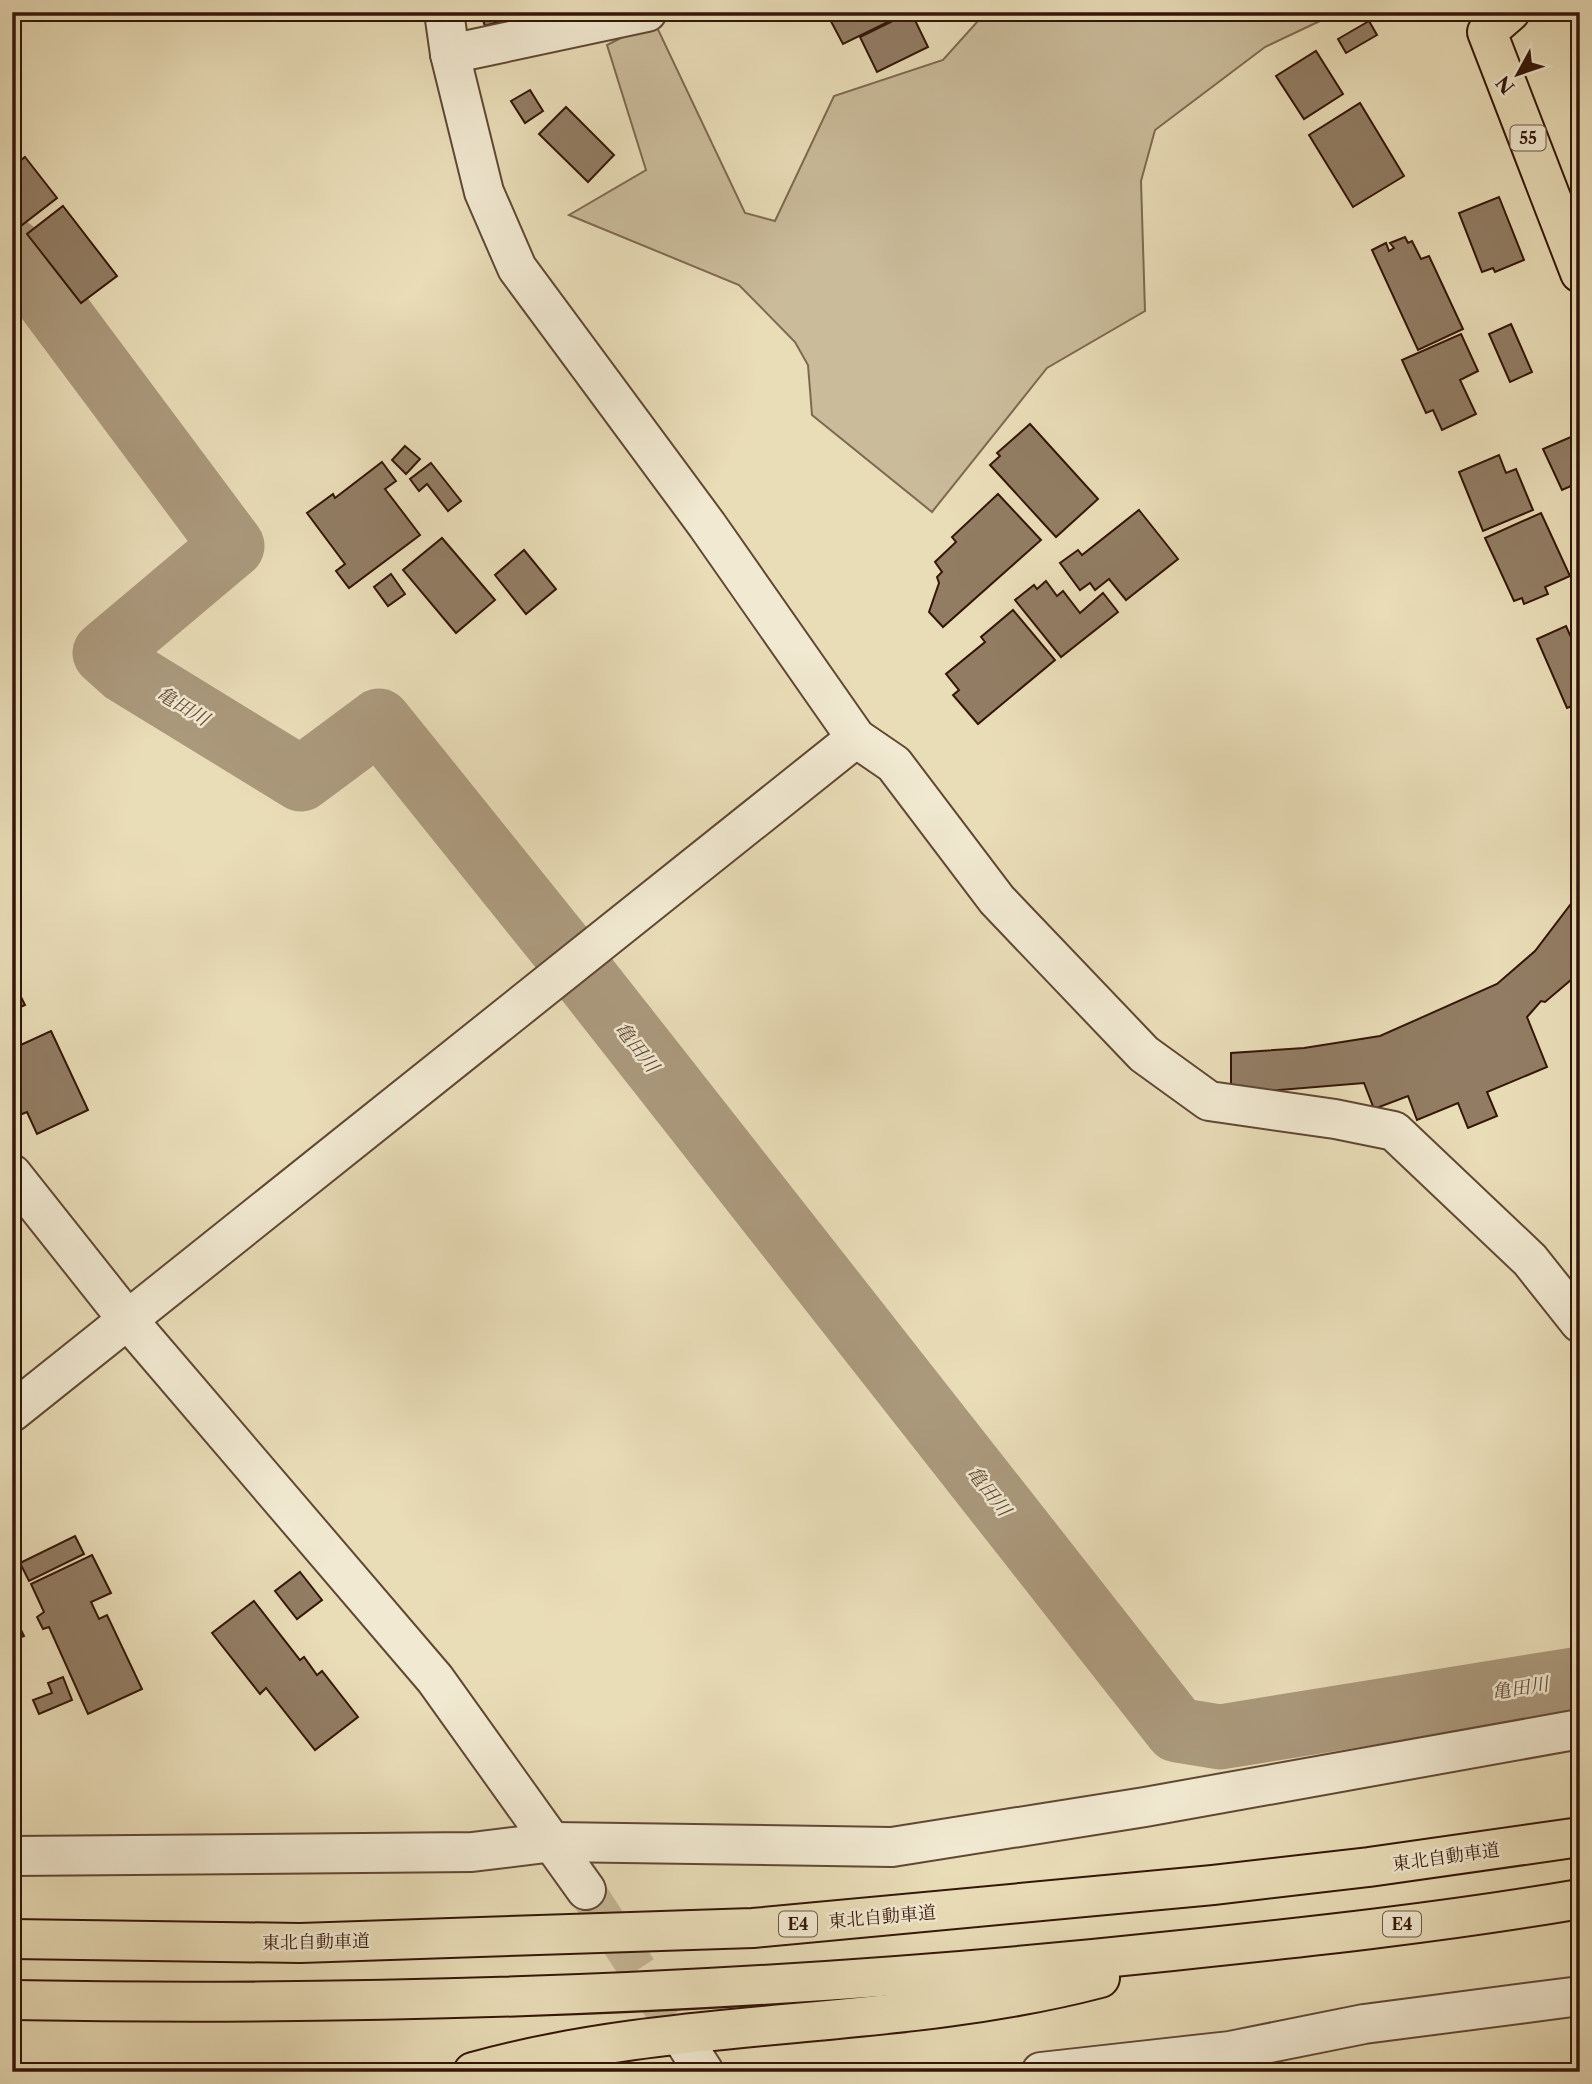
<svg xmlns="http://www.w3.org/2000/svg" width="1592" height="2084" viewBox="0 0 1592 2084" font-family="'Libre Caslon Text','Noto Serif JP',serif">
  <rect width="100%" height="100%" fill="#e9ddb8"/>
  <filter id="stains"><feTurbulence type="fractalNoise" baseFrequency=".00286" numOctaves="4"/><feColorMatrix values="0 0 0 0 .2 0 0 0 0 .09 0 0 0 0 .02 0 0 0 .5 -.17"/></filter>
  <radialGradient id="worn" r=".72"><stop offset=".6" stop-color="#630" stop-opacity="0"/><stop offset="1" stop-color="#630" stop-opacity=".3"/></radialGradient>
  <!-- green -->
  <path fill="#cabb9a" stroke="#7f6851" stroke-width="2" d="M986 12H1339L1265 47 1155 130 1141 181 1145 311 1047 368 932 512 812 415 808 365 795 342 739 285 569 215 646 170 607 45 654 21 745 213 775 221 834 96 943 60Z"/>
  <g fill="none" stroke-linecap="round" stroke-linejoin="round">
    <!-- river -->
    <path stroke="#ab997c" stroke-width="65" d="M12 251 232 546 105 653 125 671 301 779 379 721 589 982 1177 1730 1220 1737 1580 1679"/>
  </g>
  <!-- building -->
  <g fill="#927d64" stroke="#341508" stroke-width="2">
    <path d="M480 12H531L485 26Z"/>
    <path d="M826 12H888L892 20 843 44Z"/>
    <path d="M911 12 928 47 877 72 860 37Z"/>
    <path d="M1369 21 1377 35 1346 53 1338 39Z"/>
    <path d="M1316 51 1343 94 1304 119 1276 76Z"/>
    <path d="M530 90 543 111 525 123 511 101Z"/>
    <path d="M1360 103 1404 176 1353 207 1309 135Z"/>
    <path d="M566 107 614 155 588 182 539 134Z"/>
    <path d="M25 157 57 198 22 225 12 213V167Z"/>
    <path d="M1499 197 1524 260 1495 272 1493 268 1482 272 1459 213Z"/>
    <path d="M63 206 117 276 81 303 27 234Z"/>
    <path d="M1405 237 1408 243 1412 241 1421 259 1429 256 1463 329 1418 350 1372 250 1386 243 1389 251 1394 248 1390 243Z"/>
    <path d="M1511 324 1532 372 1510 382 1489 334Z"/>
    <path d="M1461 334 1478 371 1460 380 1476 414 1442 430 1433 410 1426 413 1402 360Z"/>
    <path d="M1030 424 1098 499 1056 537 990 465 1000 456 997 453Z"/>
    <path d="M1580 433V482L1562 490 1543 449Z"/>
    <path d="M405 446 420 459 406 474 392 460Z"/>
    <path d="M1499 455 1506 473 1516 469 1533 510 1483 531 1459 472Z"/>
    <path d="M382 462 396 481 385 489 420 535 349 588 336 571 345 564 307 513 333 494 335 498Z"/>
    <path d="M431 463 461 501 448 511 427 484 419 491 410 479Z"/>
    <path d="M998 494 1041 540 943 627 929 612 939 583 937 577 942 572 935 562 956 542 952 537Z"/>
    <path d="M1139 510 1178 559 1126 600 1109 579 1095 590 1090 583 1080 590 1060 563 1078 550 1082 555Z"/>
    <path d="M1541 513 1570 576 1545 587 1548 594 1524 604 1522 598 1514 601 1485 538Z"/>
    <path d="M442 538 495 600 456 633 403 570Z"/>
    <path d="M524 550 556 589 526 614 495 575Z"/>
    <path d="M391 574 405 594 388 606 374 587Z"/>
    <path d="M1046 581 1057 596 1063 591 1080 613 1103 593 1118 612 1061 657 1015 600 1034 585 1037 589Z"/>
    <path d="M1013 610 1055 660 978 724 953 695 959 690 946 674 985 642 981 637Z"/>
    <path d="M1566 626 1574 644 1580 642V703L1567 708 1537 639Z"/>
    <path d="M1580 892V967L1572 979 1545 1002 1541 1001 1527 1017 1547 1067 1487 1092 1497 1116 1468 1128 1458 1103 1417 1120 1408 1096 1374 1109 1364 1083 1255 1092 1231 1086V1053L1304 1048 1380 1036 1497 984 1535 951Z"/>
    <path d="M12 979 25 1005 12 1011Z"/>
    <path d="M51 1031 88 1110 37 1134 27 1112 12 1118V1049Z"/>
    <path d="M75 1536 84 1554 29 1581 20 1563Z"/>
    <path d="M92 1555 111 1593 91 1602 99 1619 107 1615 142 1689 88 1714 49 1627 43 1629 37 1617 44 1612 31 1584Z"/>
    <path d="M300 1572 322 1600 297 1619 275 1591Z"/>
    <path d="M254 1601 300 1660 304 1657 317 1675 322 1671 358 1717 315 1750 266 1688 260 1694 212 1633Z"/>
    <path d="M12 1612 24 1636 12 1641Z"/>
    <path d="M63 1677 72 1700 39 1714 33 1700 52 1693 48 1683Z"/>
  </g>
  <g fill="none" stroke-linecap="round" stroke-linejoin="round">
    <!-- minor-tunnel -->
    <path stroke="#c5b595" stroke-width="38" stroke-dasharray="38 19" stroke-linecap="butt" d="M586 1890 681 2036"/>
    <defs>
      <g id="minor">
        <path d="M444 12 450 54 484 192 517 268 707 525 856 738 894 764 997 900 1144 1054 1209 1101 1335 1119 1394 1131 1530 1260 1580 1323"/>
        <path d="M450 54 647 12"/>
        <path d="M12 1174 127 1319 435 1679 586 1890"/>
        <path d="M12 1412 856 738"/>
        <path d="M12 1856 472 1852 554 1842 892 1847 1145 1807 1580 1729"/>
        <path d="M681 2036 704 2072"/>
        <path d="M1041 2072 1230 2051 1364 2024 1580 1996"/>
      </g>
      <path id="primary" d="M1510 12 1487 32 1580 273"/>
      <g id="motorway">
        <path d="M12 1939 300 1943 753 1928 1213 1885 1369 1867 1580 1837"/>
        <path d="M12 2000C400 2007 787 1992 1172 1951 1308 1937 1445 1922 1580 1899"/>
        <path d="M473 2072C677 2015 894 2032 1100 1978"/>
      </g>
    </defs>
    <!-- minor casing -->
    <use href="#minor" stroke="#614734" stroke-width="42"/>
    <!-- primary casing -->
    <use href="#primary" stroke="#341508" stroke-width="42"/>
    <!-- motorway casing -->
    <use href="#motorway" stroke="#341508" stroke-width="42"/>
    <!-- minor -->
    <use href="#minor" stroke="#f1e9d1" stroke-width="38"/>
    <!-- primary -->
    <use href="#primary" stroke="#e9ddb8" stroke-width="38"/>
    <!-- motorway -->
    <use href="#motorway" stroke="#e9ddb8" stroke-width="38"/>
  </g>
  <g text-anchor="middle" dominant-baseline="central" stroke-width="5" stroke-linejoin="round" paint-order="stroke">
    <!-- shield labels -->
    <g fill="#f1e9d1" stroke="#6d5544" stroke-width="2">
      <rect x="1510.5" y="125.5" width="35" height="25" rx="5"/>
      <rect x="779" y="1911.5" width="38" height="25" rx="5"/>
      <rect x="1383" y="1911.5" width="38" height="25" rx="5"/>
    </g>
    <g font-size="16" font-weight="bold" fill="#341508">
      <text x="1528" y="138">55</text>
      <text x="798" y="1924">E4</text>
      <text x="1402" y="1924">E4</text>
    </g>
    <!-- street labels -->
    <g font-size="18" fill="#341508" stroke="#f1e9d1">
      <text transform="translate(1446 1857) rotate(-8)">東北自動車道</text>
      <text transform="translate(882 1917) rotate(-5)">東北自動車道</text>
      <text transform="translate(316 1942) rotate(-1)">東北自動車道</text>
    </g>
    <!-- water labels -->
    <g font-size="19" font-style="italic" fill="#644a36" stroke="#f1e9d1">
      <text transform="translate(183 706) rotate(31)">亀田川</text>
      <text transform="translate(637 1047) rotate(52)">亀田川</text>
      <text transform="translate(989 1491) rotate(52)">亀田川</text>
      <text transform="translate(1520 1688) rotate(-9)">亀田川</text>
    </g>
  </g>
  <!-- margin -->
  <rect width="1592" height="2084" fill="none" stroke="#e9ddb8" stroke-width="42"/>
  <rect x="14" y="14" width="1564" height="2056" fill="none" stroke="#341508" stroke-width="3.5"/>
  <rect x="21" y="21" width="1550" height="2042" fill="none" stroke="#341508" stroke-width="2"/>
  <!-- north arrow -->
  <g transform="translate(1518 74) rotate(230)" stroke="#f1e9d1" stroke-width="5" paint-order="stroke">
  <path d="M0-5L12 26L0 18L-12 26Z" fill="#341508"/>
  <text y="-10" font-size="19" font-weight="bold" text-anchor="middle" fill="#341508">N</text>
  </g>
  <rect width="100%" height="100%" filter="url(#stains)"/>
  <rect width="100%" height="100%" fill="url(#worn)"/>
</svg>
